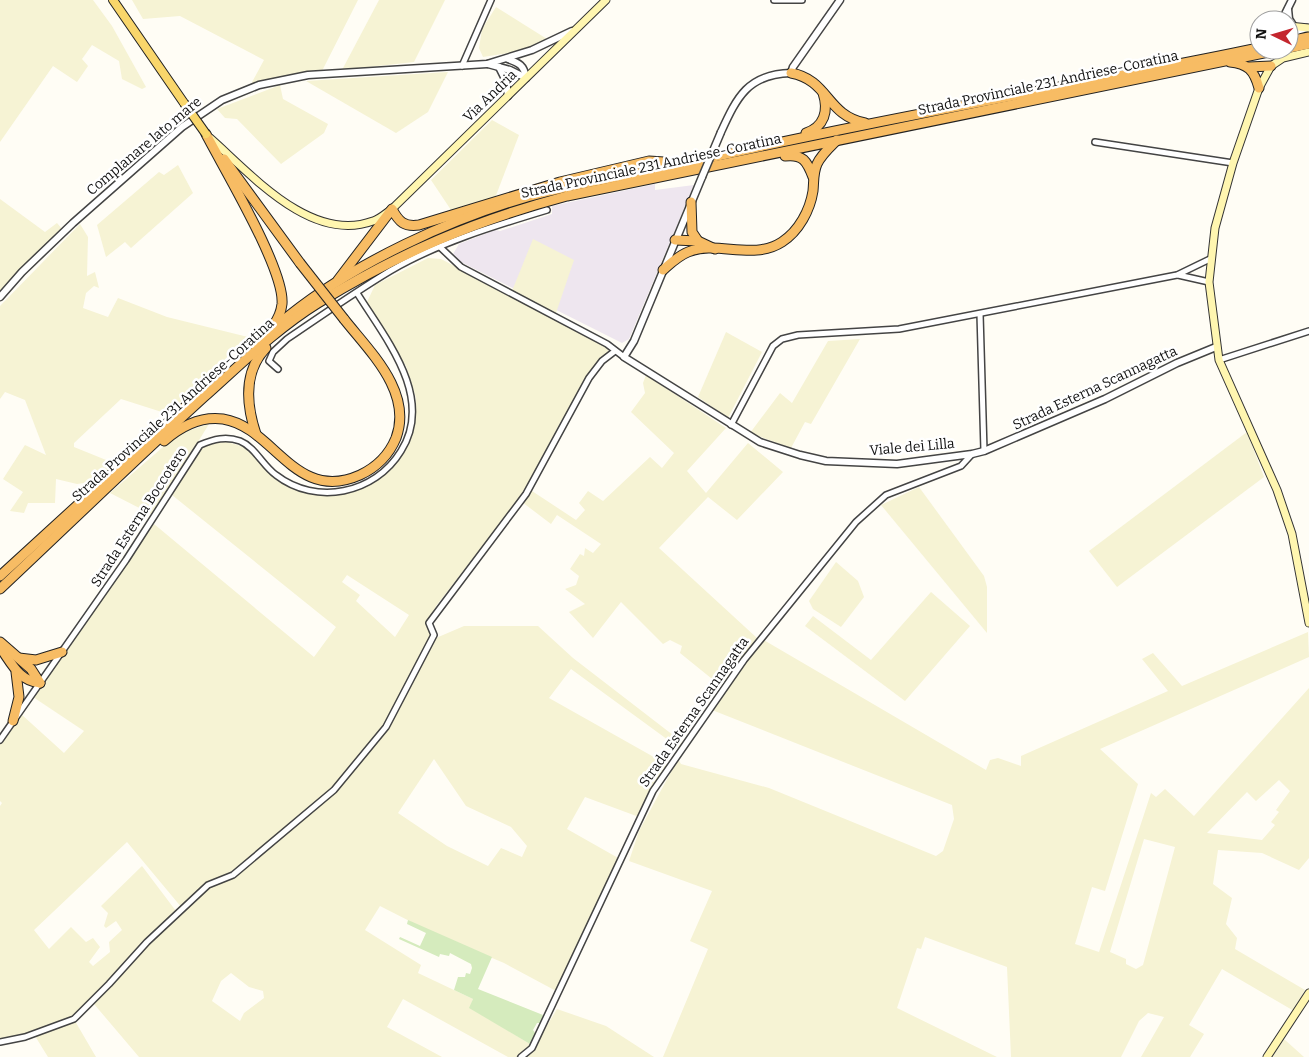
<svg xmlns="http://www.w3.org/2000/svg" width="1309" height="1057" viewBox="0 0 1309 1057" font-family="Bitter,serif">
  <rect width="100%" height="100%" fill="#fffdf5"/>
  <!-- industrial -->
  <path fill="#eee6ef" d="M655 184V190L694 185 629 339 622 343 457 260 453 254 459 244 495 230 500 231 552 214V206Z"/>
  <!-- farmland -->
  <g fill="#f6f3d4" fill-rule="evenodd">
    <path d="M0 0H93L112 26 146 87 142 89 122 79 119 61 92 45 82 59 88 66 77 82 53 66 0 142Z"/>
    <path d="M132 0H358L322 71 251 84 264 60 180 16 143 19Z"/>
    <path d="M379 0H445L414 62 342 70Z"/>
    <path d="M496 7 547 39 527 50 483 57 479 48 482 29Z"/>
    <path d="M448 72 428 112 396 133 306 81Z"/>
    <path d="M280 85 283 99 328 124 324 133 281 164 237 119 225 118 217 109Z"/>
    <path d="M492 120 519 135 495 198 451 210 431 180Z"/>
    <path d="M178 165 193 193 131 248 125 242 106 257 97 225 159 172 164 175Z"/>
    <path d="M0 199 45 232 57 223 62 229 0 293Z"/>
    <path d="M80 224 88 237 87 276 95 272 99 288 94 286 86 293 83 308 108 317 118 298 167 317 248 337 168 414 121 399 74 443V447L116 464 98 481 77 484 56 479 55 503H28L24 513 10 511 23 492 3 479 25 445 46 455 25 400 5 392 0 399V306Z"/>
    <path d="M533 239 574 260 556 313 512 291Z"/>
    <path d="M428 258 441 259 601 342 608 347V353L586 380 563 424 560 423 522 495 436 606 429 621 432 638 382 732 345 777 243 865 213 881 182 908 127 842 34 930 49 949 71 927 86 942 93 938 100 947 89 962 93 966 110 952 109 942 122 930 116 921 106 928 104 926 108 913 101 906 142 866 179 915 210 887 245 868 319 807 360 764 388 728 436 638 464 626H538L573 658 682 742 679 748 571 669 549 698 668 765 639 817 585 797 567 829 620 859 558 992 504 963 435 934 380 906 365 930 421 965 418 973 473 999 470 1008 532 1045 517 1057H508L403 999 387 1027 442 1057H139L94 1004 75 1021 96 1057H48L35 1036 0 1045V806L2 803 0 801V744L21 714 64 753 84 731 33 697 154 524 314 657 336 627 172 495 202 447 221 440 244 447 277 479 312 493 354 492 390 470 411 438 416 398 406 366 370 313 367 302 375 285ZM347 575 409 615 395 637 356 601 360 595 342 582ZM434 759 466 806 511 827 527 846 522 857 501 848 488 866 447 846 398 813ZM231 973 249 987 263 991 264 998 244 1013 240 1021 212 1001 221 981Z"/>
    <path d="M726 332 762 352 728 418 698 397Z"/>
    <path d="M860 339 811 424 805 422 791 448 750 433 780 393 792 403 828 341Z"/>
    <path d="M646 375 726 428 687 471 706 493 748 443 783 472 737 520 708 497 659 548 757 638 722 687 680 653 682 646 670 640 663 644 621 602 593 638 569 612 585 604 565 589 576 585 579 576 570 569 580 554 584 556 585 548 593 553 601 544 557 515 551 524 522 502 529 489 576 520 585 510 579 503 588 491 603 501 650 457 662 468 674 453 631 412 645 393 643 383Z"/>
    <path d="M209 424 153 515 110 493 178 434Z"/>
    <path d="M1247 432 1264 477 1117 587 1089 551Z"/>
    <path d="M919 487 984 576 987 587V633L881 505Z"/>
    <path d="M836 562 858 581 864 597 841 627 813 609 809 601Z"/>
    <path d="M931 592 970 626 905 701 805 626 813 616 871 660Z"/>
    <path d="M1308 632 1309 657 1100 749 1138 784 1105 891 1092 887 1075 944 1099 952 1151 793 1156 797 1165 789 1194 816 1309 688V858L1299 870 1262 853 1218 850 1213 884 1232 898 1226 924 1237 938 1235 949 1305 990 1294 1011 1222 969 1189 1025 1204 1034 1190 1057H1141L1164 1017 1148 1013 1139 1021 1121 1057H1011L1007 967 925 937 921 949 917 948 897 1008 997 1057H663L708 949 690 941 712 891 629 861 639 831 678 759 681 764 769 788 936 856 943 851 954 819 952 805 712 710 762 639 986 770 990 760 998 758 1021 766V756L1168 691 1142 659 1153 653 1182 686ZM1279 780 1290 791 1276 810 1279 812 1271 822 1275 825 1262 840 1207 833 1247 792 1256 801ZM1144 839 1175 847 1143 965 1136 969 1126 964V959L1110 952Z"/>
    <path d="M557 1009 606 1026 654 1057H528Z"/>
    <path d="M1284 1039 1304 1057H1272Z"/>
  </g>
  <!-- green -->
  <path fill="#d5ebbd" d="M408 920 492 957 478 989 543 1015 541 1023H537L533 1030 536 1034 530 1044 469 1008 473 999 454 990 458 977H465L466 973 470 974 472 968 471 964 450 953 449 956 440 954 439 957 399 939 400 937 420 946 426 933 407 924Z"/>
  <g fill="none" stroke-linecap="round" stroke-linejoin="round">
    <defs>
      <g id="minor">
        <path d="M774 0H802"/>
        <path d="M462 66 491 0"/>
        <path d="M1095 142 1233 163"/>
        <path d="M441 248 461 267 607 344 624 357"/>
        <path d="M1178 275 1209 282"/>
        <path d="M980 314 984 451"/>
        <path d="M1219 360 1309 331"/>
        <path d="M278 369 269 361 273 352 287 339C321 316 355 292 390 271 438 243 494 226 547 210"/>
        <path d="M731 425 773 346 782 339 798 335 899 329 1177 275 1210 259"/>
        <path d="M0 740 126 560 200 445C214 439 226 436 240 441 255 447 263 466 276 475 316 506 375 494 401 451 435 397 385 338 357 293"/>
        <path d="M0 1042 25 1037 74 1019 109 984 147 942 208 885 233 875 334 790 386 727 434 635 429 623 526 494 589 378 602 361 615 351"/>
        <path d="M521 1057 532 1048 653 791 744 660 856 522 886 495 961 466 972 454"/>
      </g>
      <g id="tertiary">
        <path d="M1288 9 1289 19 1294 27"/>
        <path d="M1282 20 1292 0"/>
        <path d="M1289 33 1307 28"/>
        <path d="M508 59C519 63 524 65 526 78"/>
        <path d="M488 64 510 70 526 78"/>
        <path d="M499 67 506 81 508 96"/>
        <path d="M721 132C737 97 748 74 791 73L793 67 840 0"/>
        <path d="M702 177 634 341 624 357 760 442 800 455 826 461 897 464 972 454 984 451 1105 399 1177 363 1216 347"/>
        <path d="M0 297 22 272 73 223 182 127 222 100 259 85 308 75 487 64 532 50 572 31"/>
      </g>
      <g id="secondary">
        <path d="M1289 26 1309 28"/>
        <path d="M1309 52 1283 58 1271 66 1259 88 1233 163 1215 228 1209 282 1219 360 1277 490 1292 534 1309 623"/>
        <path d="M210 138C251 174 311 244 373 221 380 219 386 213 392 209L606 0"/>
        <path d="M1267 1057 1309 993"/>
      </g>
      <path id="primary" d="M113 0 184 103"/>
      <g id="trunk">
        <path d="M1289 41 1309 37"/>
        <path d="M1289 48 1309 44"/>
        <path d="M1230 62C1248 64 1254 70 1259 88"/>
        <path d="M1249 67 1271 66"/>
        <path d="M791 73C829 80 826 115 865 123"/>
        <path d="M806 133C824 127 829 111 823 93"/>
        <path d="M206 134C224 169 285 270 282 304 280 322 267 333 255 344"/>
        <path d="M785 156C803 154 807 161 813 177"/>
        <path d="M224 159 300 263"/>
        <path d="M691 202 692 232 698 241"/>
        <path d="M675 240 698 241 715 249"/>
        <path d="M663 270C671 263 678 256 688 252 717 240 753 261 782 242 799 231 810 210 813 191 814 181 813 173 817 164 821 155 830 147 837 140"/>
        <path d="M338 280 392 209C399 222 404 227 419 225L560 182 649 161 664 162 677 166"/>
        <path d="M279 324C348 265 458 214 546 192 592 180 641 174 687 163 877 119 1069 87 1259 48"/>
        <path d="M256 434C246 404 243 372 266 348"/>
        <path d="M164 441C180 427 201 416 223 419 274 427 295 504 360 475 377 467 389 455 396 438 413 392 370 352 344 319"/>
        <path d="M0 576 198 395"/>
        <path d="M0 589C68 525 135 460 204 397 240 365 276 329 318 303 400 253 473 221 567 196L1279 50"/>
        <path d="M0 642 31 669 40 683"/>
        <path d="M2 650C13 666 20 681 40 683"/>
        <path d="M19 658 36 660 62 652"/>
        <path d="M13 721 19 697 16 672"/>
      </g>
    </defs>
    <!-- minor casing -->
    <use href="#minor" stroke="#444" stroke-width="8"/>
    <!-- tertiary casing -->
    <use href="#tertiary" stroke="#444" stroke-width="9"/>
    <!-- secondary casing -->
    <use href="#secondary" stroke="#333" stroke-width="9"/>
    <!-- primary casing -->
    <use href="#primary" stroke="#222" stroke-width="10"/>
    <!-- trunk casing -->
    <use href="#trunk" stroke="#222" stroke-width="11"/>
    <!-- minor -->
    <use href="#minor" stroke="#fff" stroke-width="5"/>
    <!-- tertiary -->
    <use href="#tertiary" stroke="#fff" stroke-width="6"/>
    <!-- secondary -->
    <use href="#secondary" stroke="#fff6b0" stroke-width="7"/>
    <!-- primary -->
    <use href="#primary" stroke="#f9d66b" stroke-width="8"/>
    <!-- trunk -->
    <use href="#trunk" stroke="#f7bc64" stroke-width="9"/>
    <defs>
      <path id="tertiary-bridge" d="M702 177 721 132"/>
      <path id="primary-bridge" d="M184 103 206 134"/>
      <path id="trunk-bridge" d="M300 263 344 319"/>
    </defs>
    <!-- tertiary-bridge casing -->
    <use href="#tertiary-bridge" stroke="#444" stroke-width="9" stroke-linecap="butt"/>
    <!-- primary-bridge casing -->
    <use href="#primary-bridge" stroke="#222" stroke-width="10" stroke-linecap="butt"/>
    <!-- trunk-bridge casing -->
    <use href="#trunk-bridge" stroke="#222" stroke-width="11" stroke-linecap="butt"/>
    <!-- tertiary-bridge -->
    <use href="#tertiary-bridge" stroke="#fff" stroke-width="6"/>
    <!-- primary-bridge -->
    <use href="#primary-bridge" stroke="#f9d66b" stroke-width="8"/>
    <!-- trunk-bridge -->
    <use href="#trunk-bridge" stroke="#f7bc64" stroke-width="9"/>
  </g>
  <g text-anchor="middle" dominant-baseline="central" stroke-width="5" stroke-linejoin="round" paint-order="stroke">
    <!-- street labels -->
    <g font-size="14" fill="#111" stroke="#fff">
      <text transform="translate(1048 83) rotate(-12)">Strada Provinciale 231 Andriese-Coratina</text>
      <text transform="translate(490 96) rotate(-44)">Via Andria</text>
      <text transform="translate(144 146) rotate(-40)">Complanare lato mare</text>
      <text transform="translate(651 166) rotate(-12)">Strada Provinciale 231 Andriese-Coratina</text>
      <text transform="translate(1095 388) rotate(-25)">Strada Esterna Scannagatta</text>
      <text transform="translate(173 410) rotate(-42)">Strada Provinciale 231 Andriese-Coratina</text>
      <text transform="translate(912 447) rotate(-5)">Viale dei Lilla</text>
      <text transform="translate(139 517) rotate(-57)">Strada Esterna Boccotero</text>
      <text transform="translate(694 712) rotate(-55)">Strada Esterna Scannagatta</text>
    </g>
  </g>
  <!-- north arrow -->
  <g transform="translate(1274 35) rotate(275)"><circle r="24" fill="#ffffff" stroke="#a0a0a0"/>
  <path d="M0-4L9 19L0 12L-9 19Z" fill="#c4262e"/>
  <text y="-8" font-size="14" font-weight="bold" text-anchor="middle" fill="#111111">N</text>
  </g>
</svg>
